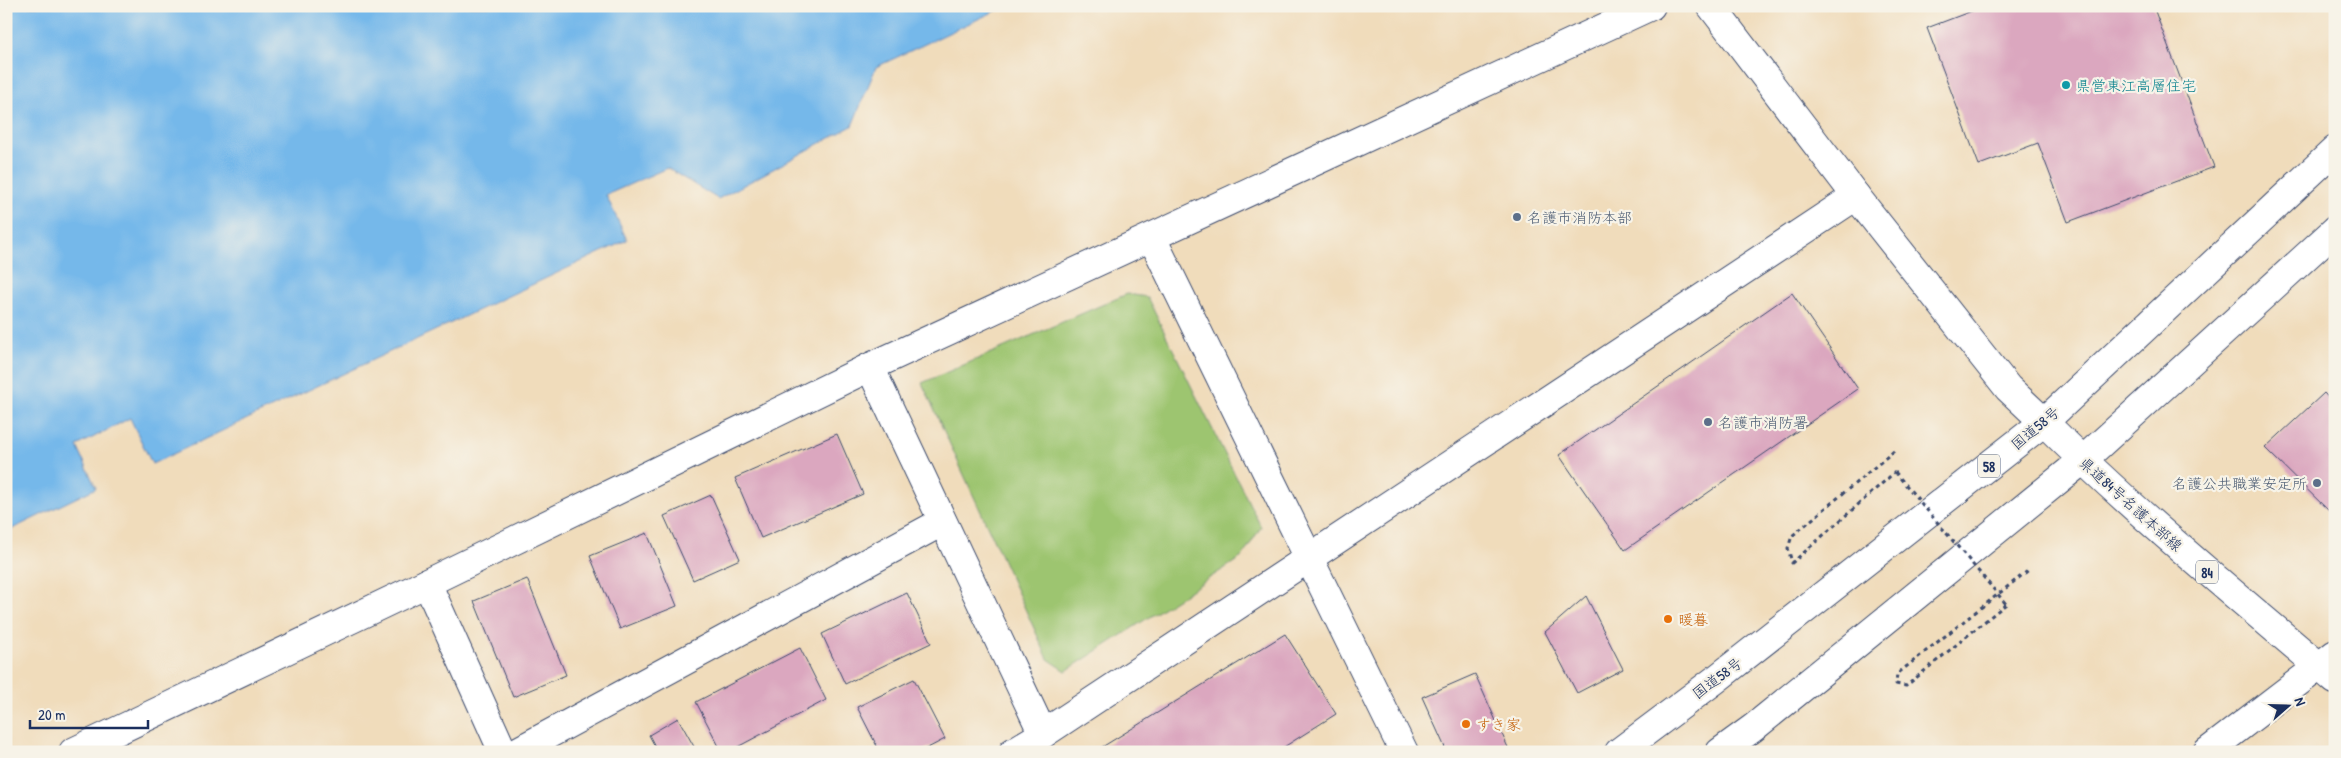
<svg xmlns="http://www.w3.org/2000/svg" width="2341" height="758" viewBox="0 0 2341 758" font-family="'Patrick Hand','Klee One',sans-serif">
  <rect width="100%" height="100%" fill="#f7f3e8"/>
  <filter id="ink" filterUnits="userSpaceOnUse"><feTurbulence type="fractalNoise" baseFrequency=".02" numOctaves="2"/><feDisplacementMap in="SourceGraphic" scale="10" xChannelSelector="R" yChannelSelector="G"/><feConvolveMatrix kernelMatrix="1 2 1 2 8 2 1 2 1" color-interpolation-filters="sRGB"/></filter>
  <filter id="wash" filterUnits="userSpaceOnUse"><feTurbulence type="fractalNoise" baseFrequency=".0096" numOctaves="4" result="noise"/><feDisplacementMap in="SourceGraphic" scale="20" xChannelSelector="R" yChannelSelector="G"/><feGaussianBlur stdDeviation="1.12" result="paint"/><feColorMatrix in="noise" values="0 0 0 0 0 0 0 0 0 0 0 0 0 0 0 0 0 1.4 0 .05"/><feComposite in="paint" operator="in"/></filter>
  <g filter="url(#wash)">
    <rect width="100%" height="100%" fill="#f0dcbb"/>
    <!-- green -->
    <path fill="#9dc570" stroke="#5c7a67" d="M1127 294 1147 297 1261 527 1242 557 1066 671 1048 659 922 383Z"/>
    <!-- water -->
    <path fill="#74b8ea" stroke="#4874a4" d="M6 6H1006L876 67 852 126 718 199 667 168 606 195 627 240 152 464 130 418 77 446 96 488 6 532Z"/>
    <g id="blocks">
      <!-- building -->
      <g fill="#dba7bf">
        <path d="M1985 6H2153L2214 167 2068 222 2038 143 1979 165 1927 28Z"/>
        <path d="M1792 293 1858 389 1625 550 1559 455Z"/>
        <path d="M2324 393 2335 405V517L2265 448Z"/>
        <path d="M837 434 863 494 761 538 735 478Z"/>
        <path d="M711 495 740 559 693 580 664 516Z"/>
        <path d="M647 533 677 606 620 629 590 556Z"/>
        <path d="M527 579 566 675 513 697 474 601Z"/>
        <path d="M907 593 931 643 845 684 822 634Z"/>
        <path d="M1586 596 1623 669 1577 693 1545 632Z"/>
        <path d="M1285 634 1336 714 1276 752H1094Z"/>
        <path d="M800 648 826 700 728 752H722L696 702Z"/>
        <path d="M1475 674 1510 752H1447L1422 697Z"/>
        <path d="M914 679 945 739 920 752H880L857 707Z"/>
        <path d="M678 718 697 752H658L649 735Z"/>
      </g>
    </g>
  </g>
  <g filter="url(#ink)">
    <use href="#blocks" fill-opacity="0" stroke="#3b496c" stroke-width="1"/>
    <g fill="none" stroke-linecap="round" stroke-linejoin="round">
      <defs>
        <g id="street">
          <path d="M1152 238 1404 752"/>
          <path d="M870 367 1043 734"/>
          <path d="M427 583 503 752"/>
          <path d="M516 752 942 522"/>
          <path d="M2207 752 2335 654"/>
        </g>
        <g id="secondary">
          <path d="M1711 6 1856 196 2008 388 2044 422"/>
          <path d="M73 752 427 583 870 367 1651 6"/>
          <path d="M1013 752 1043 734 1856 196"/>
        </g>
        <path id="primary" d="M2044 422C2136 514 2236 595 2335 680"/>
        <g id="highway">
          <path d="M1619 752 1715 680 2044 422 2335 150"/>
          <path d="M1720 752 1753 728 2083 460 2335 230"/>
        </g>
      </defs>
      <!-- street casing -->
      <use href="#street" stroke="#3b496c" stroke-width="30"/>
      <!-- secondary casing -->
      <use href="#secondary" stroke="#3b496c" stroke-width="30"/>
      <!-- primary casing -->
      <use href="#primary" stroke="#3b496c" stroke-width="30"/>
      <!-- highway casing -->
      <use href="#highway" stroke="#3b496c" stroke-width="30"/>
      <!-- path -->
      <g stroke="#3b496c" stroke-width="3" stroke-dasharray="4 4" stroke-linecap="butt">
        <path d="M1894 451 1792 536 1788 548 1792 563 1895 472"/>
        <path d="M2006 604 1906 686 1896 684 1897 674 2030 569"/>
      </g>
      <!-- street -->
      <use href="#street" stroke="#fff" stroke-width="28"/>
      <!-- secondary -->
      <use href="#secondary" stroke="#fff" stroke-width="28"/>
      <!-- primary -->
      <use href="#primary" stroke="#fff" stroke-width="28"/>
      <!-- highway -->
      <use href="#highway" stroke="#fff" stroke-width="28"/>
      <!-- path-bridge -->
      <path stroke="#3b496c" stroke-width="3" stroke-dasharray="4 4" stroke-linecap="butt" d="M1895 472 2006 604"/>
    </g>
  </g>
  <!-- markers -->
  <circle fill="#0f9aa8" stroke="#f7f3e8" stroke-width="2" cx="2066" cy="85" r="5"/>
  <g fill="#5c6f8a" stroke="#f7f3e8" stroke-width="2">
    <circle cx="1517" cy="217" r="5"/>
    <circle cx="1708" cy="422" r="5"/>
    <circle cx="2317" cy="483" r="5"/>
  </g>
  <g fill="#e8710a" stroke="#f7f3e8" stroke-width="2">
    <circle cx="1668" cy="619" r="5"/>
    <circle cx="1466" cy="724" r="5"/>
  </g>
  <g text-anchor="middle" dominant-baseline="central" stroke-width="4.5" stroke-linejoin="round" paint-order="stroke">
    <!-- shield labels -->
    <g fill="#f7f3e8" stroke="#5d6a87" stroke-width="1">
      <rect x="1978" y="454.5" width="22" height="23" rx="4"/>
      <rect x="2196" y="560.5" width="22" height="23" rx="4"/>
    </g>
    <g font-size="14" font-weight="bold" fill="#1b2f5e">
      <text x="1989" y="466">58</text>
      <text x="2207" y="572">84</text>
    </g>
    <!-- culture labels -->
    <g font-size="15" fill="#0d838f" stroke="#f7f3e8" text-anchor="start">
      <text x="2076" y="85">県営東江高層住宅</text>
    </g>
    <!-- service labels -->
    <g font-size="15" fill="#4e5e75" stroke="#f7f3e8" text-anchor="start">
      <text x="1527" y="217">名護市消防本部</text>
      <text x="1718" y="422">名護市消防署</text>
      <text x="2307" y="483" text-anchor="end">名護公共職業安定所</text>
    </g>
    <!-- street labels -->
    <g font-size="15" fill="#1b2f5e" stroke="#f7f3e8">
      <text transform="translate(2035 428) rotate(-40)">国道58号</text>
      <text transform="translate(2131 504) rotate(42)">県道84号名護本部線</text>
      <text transform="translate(1717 678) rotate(-37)">国道58号</text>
    </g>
    <!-- food labels -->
    <g font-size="15" fill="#c56008" stroke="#f7f3e8" text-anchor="start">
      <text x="1678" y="619">暖暮</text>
      <text x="1476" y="724">すき家</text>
    </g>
  </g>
  <!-- margin -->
  <rect width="2341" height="758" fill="none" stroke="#f7f3e8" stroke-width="25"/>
  <!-- north arrow -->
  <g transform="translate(2288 706) rotate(70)" stroke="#f7f3e8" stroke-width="4" paint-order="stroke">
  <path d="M0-4L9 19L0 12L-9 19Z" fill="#1b2f5e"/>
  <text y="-8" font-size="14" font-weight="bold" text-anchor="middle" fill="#1b2f5e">N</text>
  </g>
  <!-- scale -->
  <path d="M30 720v8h118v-8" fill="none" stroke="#1b2f5e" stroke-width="2.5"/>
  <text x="38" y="720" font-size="15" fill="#1b2f5e" stroke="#f7f3e8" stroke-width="4" paint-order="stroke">20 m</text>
</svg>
